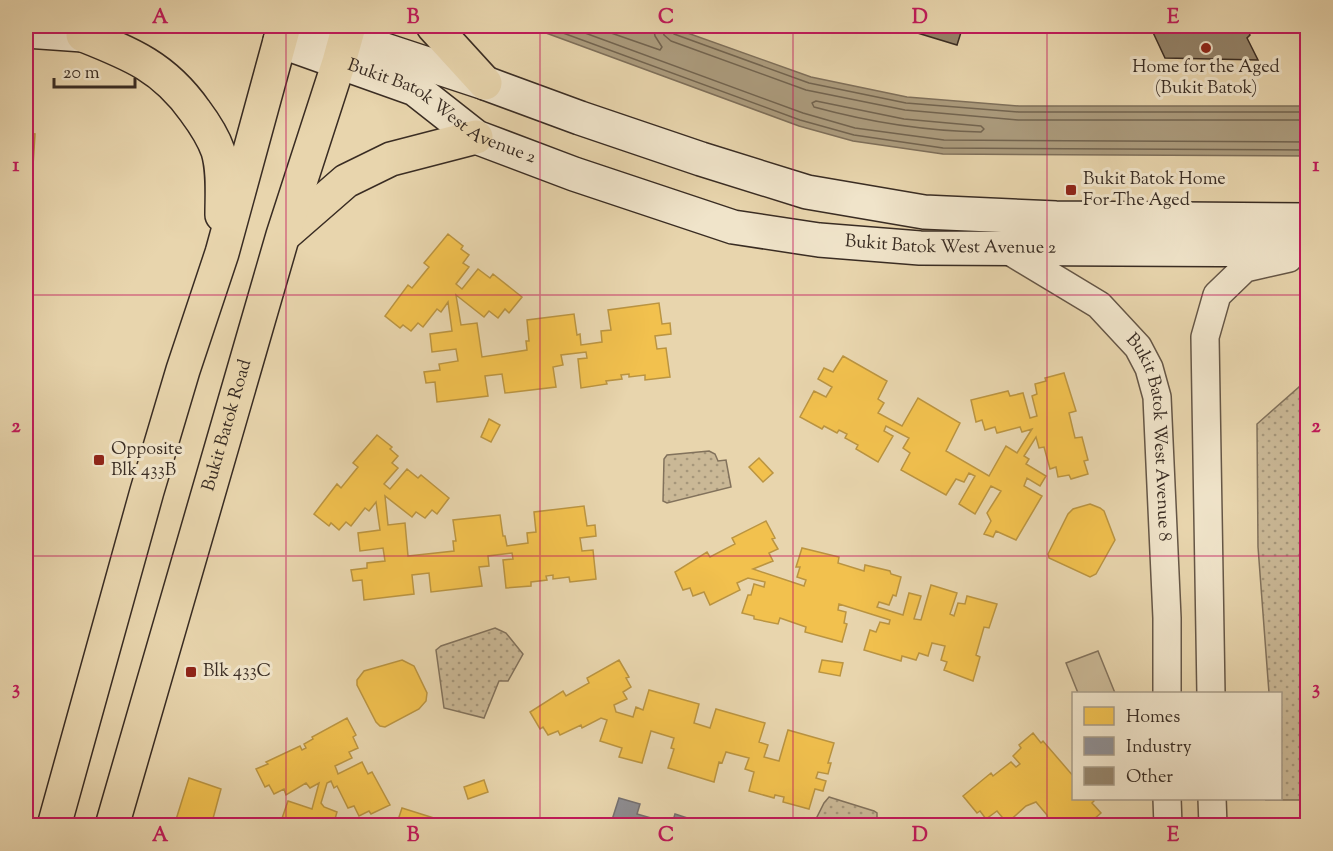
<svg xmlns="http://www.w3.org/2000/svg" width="1333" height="851" viewBox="0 0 1333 851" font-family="'Sorts Mill Goudy',serif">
  <defs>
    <pattern id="park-dots" width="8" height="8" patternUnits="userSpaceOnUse" patternTransform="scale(1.5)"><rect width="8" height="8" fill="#cab896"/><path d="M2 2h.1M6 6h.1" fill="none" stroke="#a5967a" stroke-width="1.8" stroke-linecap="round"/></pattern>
  </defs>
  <rect width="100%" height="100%" fill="#e8d5ad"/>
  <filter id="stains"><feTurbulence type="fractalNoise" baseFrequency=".00333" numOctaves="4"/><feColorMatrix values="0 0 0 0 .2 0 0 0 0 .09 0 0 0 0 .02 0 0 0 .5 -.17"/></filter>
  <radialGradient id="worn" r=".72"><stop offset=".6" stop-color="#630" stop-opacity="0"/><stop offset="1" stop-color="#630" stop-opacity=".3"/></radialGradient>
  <!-- grass -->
  <path fill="#cab896" stroke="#82725c" stroke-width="1.5" d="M1098 651 1115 693H1078L1066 663Z"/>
  <!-- park -->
  <g fill="url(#park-dots)" stroke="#82725c" stroke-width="1.5">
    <path d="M1307 380V800H1265L1280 798V694L1269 693 1258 547 1257 424Z"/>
    <path d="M709 451 715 454 718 461 726 460 731 487 667 503 663 501 664 459 667 455Z"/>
    <path d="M495 628 506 633 523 654 508 681H499L484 718 444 708 436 650 441 646Z"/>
    <path d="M829 797 874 811 877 813V825H813L824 803Z"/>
  </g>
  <!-- water -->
  <path fill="#ac9c7e" stroke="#7e6f5a" stroke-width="1.5" d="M527 26H668L811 77 907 97 1019 106H1307V156L943 154 853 141 799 126Z"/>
  <!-- homes -->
  <g fill="#f2c14e" stroke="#ba9441" stroke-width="1.5">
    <path d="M26 133 35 134 31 198H26Z"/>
    <path d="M448 234 463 246 461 249 469 255 463 263 469 267 456 284 462 289 478 269 490 278 493 274 522 297 509 313 505 309 498 318 489 311 484 317 456 295 461 325 477 323 482 357 527 350 526 341H529L527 320 574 314 577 335 580 334 581 345 602 342 601 331 611 330 608 310 659 303 662 324 670 323 671 334 655 336 657 349 666 348 670 377 645 380V375L629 377V374L621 375 622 379 606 381 607 384 581 388 578 359 587 358 586 352 561 355 563 365 553 367 556 387 505 393 502 374 485 376 488 396 437 402 435 382 426 383 424 372 440 370 439 364 458 361 456 349 432 352 430 334 452 331 448 302 441 312 437 309 423 327 418 323 411 331 403 325 400 328 385 316 408 285 412 288 429 267 424 263Z"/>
    <path d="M843 356 887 381 878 399 884 403 878 413 902 426 918 398 960 423 946 451 989 476 1006 446 1017 453 1032 429 1022 432 1020 427 997 433 995 427 985 430 982 420 976 422 971 400 1008 391 1010 396 1023 393 1030 418 1037 416 1032 396 1037 394 1035 384 1046 381 1045 378 1064 373 1076 411 1069 413 1075 438 1082 437 1088 460 1084 461 1088 474 1071 479 1069 475 1058 477 1056 467 1050 469 1044 447 1039 448 1036 437 1024 456 1029 459 1026 464 1046 476 1040 486 1027 478 1024 486 1042 496 1016 540 996 531 993 537 984 534 991 521 987 513 1001 491 991 486 975 514 959 504 975 476 969 473 964 482 956 479 946 495 901 470 910 453 903 448 909 438 886 426 884 431 893 436 878 462 856 449 858 445 845 438 847 434 839 430 837 433 824 426 822 429 800 417 814 391 826 397 832 387 818 379 824 368 833 372Z"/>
    <path d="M489 419 500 425 491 442 481 437Z"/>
    <path d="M377 435 392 447 390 449 398 456 392 463 398 468 384 484 390 489 407 469 418 478 421 475 449 498 437 514 432 510 425 518 416 512 412 517 385 496 388 525 405 523 408 556 454 551 453 541H456L453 520 500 515 503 536H505L507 546 528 543 527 533 536 532 534 512 584 506 587 526 595 525 596 536 580 538 582 551 593 550 596 579 570 582 569 577 553 579V575L546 576 547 580 531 582V586L506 588 503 560 513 559 512 553 488 556 489 566 479 567 482 586 431 592 429 573 412 575 414 594 364 600 362 580 353 581 351 570 367 568V563L385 561 383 548 360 551 358 533 380 530 376 502 369 511 365 508 351 526 346 522 339 530 331 523 329 526 314 514 337 484 341 488 358 467 353 463Z"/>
    <path d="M759 458 773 473 763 482 749 467Z"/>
    <path d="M1090 504 1100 508 1104 511 1115 540 1096 574 1090 577 1049 558 1048 554 1068 514 1073 509Z"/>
    <path d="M766 521 775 538 772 539 778 549 769 553 773 561 753 569 804 586 806 580 797 577 800 567H796L802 548 839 557 838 563 864 571 865 565 890 571 891 574 901 577 896 596 893 595 889 605 879 602 877 607 903 615 909 593 921 596 914 619 921 620 931 585 957 593 950 614 954 616 958 603 965 604 967 596 997 604 989 628 984 627 976 655 980 657 973 681 944 670 947 662 941 660 945 646 932 643 928 656 919 653 916 660 902 656 901 661 864 650 870 630 876 632 880 622 889 624 890 620 839 604 838 610 846 612 844 623 847 624 842 642 805 632 806 627 780 618 778 624 754 619V616L742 613 748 595H751L754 584 764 587 765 582 748 578 737 583 740 590 710 605 704 592 693 596 690 588 683 590 675 572 707 552 710 557 735 544 732 538Z"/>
    <path d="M402 660 414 666 427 693 426 701 419 709 385 727 380 726 376 722 357 685V680L364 671Z"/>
    <path d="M619 660 629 677 626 678 631 687 623 692 627 699 614 705 616 712 633 717 636 707 643 710 649 690 699 704 694 723 710 728 716 709 765 723 759 742 768 745 764 757 779 761 788 730 834 743 828 763H831L828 774 818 772 816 778 826 781 823 791 815 789 809 809 783 802 784 797 775 795 774 798 749 791 754 772 745 769 749 758 726 752 722 763 719 762 714 782 668 768 674 749 671 748 674 738 651 731 642 763 619 757 622 748 600 741 607 720 601 718 582 728 581 725 560 735 558 731 548 735 543 727 540 729 530 712 563 691 566 696 589 683 587 678Z"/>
    <path d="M822 660 843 663 840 676 819 672Z"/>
    <path d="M347 718 356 735 353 737 358 748 349 752 352 758 335 766 337 771 338 774 362 762 368 774 372 772 390 805 371 814 369 811 359 816 354 806 348 808 337 786 334 788 331 781 327 783 321 803 324 807 337 812 333 826 280 824 288 801 312 809 319 783 310 788 306 783 286 795 284 789 274 794 269 785 265 787 256 769 268 764 266 762 300 746 302 750 306 748 304 744 313 739 312 737Z"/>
    <path d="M1033 733 1041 743 1043 741 1074 777V798H1092L1094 801 1092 803 1101 813 1086 826 1083 823 1080 826H1071L1067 822 1064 825 1059 822 1058 826H1049L1047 815 1036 802 1026 806 1007 823 997 811 986 819 980 811 977 813 963 796 991 773 993 776 1011 762 1016 767 1020 764 1013 756 1021 748 1019 745Z"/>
    <path d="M189 778 221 789 211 826H174Z"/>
    <path d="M484 780 488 792 468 799 464 787Z"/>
    <path d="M402 808 437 819 436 822 448 826H396Z"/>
  </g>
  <!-- industry -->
  <path fill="#8d8d92" stroke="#747071" stroke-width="1.5" d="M619 798 640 804 637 814 672 824 675 814 712 826H610Z"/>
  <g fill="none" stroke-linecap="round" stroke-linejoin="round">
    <!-- shore -->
    <g stroke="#726450" stroke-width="1.5">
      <path d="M544 26 800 120 854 135 943 148 1308 150"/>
      <path d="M566 26 803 113 855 128 944 140 1308 142"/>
      <path d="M591 26 660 50 662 47 655 36 653 26"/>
      <path d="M662 26 664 35 671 41 806 90 905 110 1018 120H1308"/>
      <path d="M670 26V30L674 34 809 83 906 103 1019 112H1308"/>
      <path d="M816 101 904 119 981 126 984 129 981 132C924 131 869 122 814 107L812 103Z"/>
    </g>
  </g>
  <!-- building -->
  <g fill="#94846b" stroke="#392c23" stroke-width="1.5">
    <path d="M902 26H963L957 45 901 28Z"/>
    <path d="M1150 26H1246L1250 35 1247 38 1258 60 1165 58Z"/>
  </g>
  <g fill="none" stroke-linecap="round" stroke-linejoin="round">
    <defs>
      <g id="minor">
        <path id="s1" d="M1006 249 1099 305 1138 347 1149 368 1157 397 1167 618V694"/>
        <path d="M1211 694 1205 337 1217 295 1245 268 1289 258"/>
        <path d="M1167 798 1168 826"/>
        <path d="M1212 798 1213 826"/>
      </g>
      <g id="secondary">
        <path d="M312 26 485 83 580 118 701 159 807 192 924 212 1056 218 1308 220"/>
        <path d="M26 31 83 35"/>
        <path id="s2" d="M280 41 415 89 476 137 574 174 733 227 819 240 920 248 1308 250"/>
      </g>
      <g id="primary">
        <path d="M433 26 485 83"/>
        <path d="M83 35C131 54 164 67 195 111 204 123 213 137 218 151 224 171 222 195 222 215"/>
        <path d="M284 235 346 181 391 159 476 137"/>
        <path d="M54 826 147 491 183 370 222 253 284 26"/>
        <path id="s3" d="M112 826 283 235 339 62 349 26"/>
      </g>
    </defs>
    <!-- minor casing -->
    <use href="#minor" stroke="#655646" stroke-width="30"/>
    <!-- secondary casing -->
    <use href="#secondary" stroke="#392c23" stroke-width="36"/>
    <!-- primary casing -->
    <use href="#primary" stroke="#392c23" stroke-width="36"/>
    <!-- minor -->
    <use href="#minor" stroke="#f0e4ca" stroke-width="27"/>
    <!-- secondary -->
    <use href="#secondary" stroke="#f0e4ca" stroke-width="33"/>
    <!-- primary -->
    <use href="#primary" stroke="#e8d5ad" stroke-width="33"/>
  </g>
  <!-- grid -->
  <path fill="none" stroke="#c2185b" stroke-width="1.5" stroke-opacity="0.55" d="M286 26V826M540 26V826M793 26V826M1047 26V826M26 295H1308M26 556H1308"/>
  <!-- markers -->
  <g fill="#8f2418" stroke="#f0e4ca" stroke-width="2">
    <circle cx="1206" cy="48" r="6"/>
    <rect x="1065" y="184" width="12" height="12" rx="3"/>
    <rect x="93" y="454" width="12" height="12" rx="3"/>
    <rect x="185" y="666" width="12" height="12" rx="3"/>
  </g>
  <g text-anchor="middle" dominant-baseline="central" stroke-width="6" stroke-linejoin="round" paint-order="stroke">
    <!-- poi labels -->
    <g font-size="18" fill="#392c23" stroke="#f0e4ca" text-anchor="start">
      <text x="1206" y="68" text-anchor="middle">Home for the Aged<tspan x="1206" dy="21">(Bukit Batok)</tspan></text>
      <text x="1083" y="180">Bukit Batok Home<tspan x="1083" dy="21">For The Aged</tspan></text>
      <text x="111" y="450">Opposite<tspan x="111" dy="21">Blk 433B</tspan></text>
      <text x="203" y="672">Blk 433C</text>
    </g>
    <!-- street labels -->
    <g font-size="18" fill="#392c23" stroke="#f0e4ca">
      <text stroke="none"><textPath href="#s2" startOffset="178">Bukit Batok West Avenue 2</textPath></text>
      <text stroke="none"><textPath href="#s2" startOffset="712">Bukit Batok West Avenue 2</textPath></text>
      <text stroke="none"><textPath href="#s3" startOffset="417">Bukit Batok Road</textPath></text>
      <text stroke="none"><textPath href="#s1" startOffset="258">Bukit Batok West Avenue 8</textPath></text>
    </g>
  </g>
  <!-- margin -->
  <rect width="1333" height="851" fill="none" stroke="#e8d5ad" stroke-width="66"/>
  <!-- legend -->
  <rect x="1072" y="692" width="210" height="108" fill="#f0e4ca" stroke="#a79a87" stroke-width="1.5"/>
  <rect x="1084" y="707" width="30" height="18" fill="#f2c14e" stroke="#a79a87" stroke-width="1.5"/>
  <text x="1126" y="722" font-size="18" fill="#392c23">Homes</text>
  <rect x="1084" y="737" width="30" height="18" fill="#8d8d92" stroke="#a79a87" stroke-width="1.5"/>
  <text x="1126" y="752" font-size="18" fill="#392c23">Industry</text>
  <rect x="1084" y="767" width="30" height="18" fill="#94846b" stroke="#a79a87" stroke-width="1.5"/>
  <text x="1126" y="782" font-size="18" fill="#392c23">Other</text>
  <!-- scale -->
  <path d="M54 78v9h81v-9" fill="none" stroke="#392c23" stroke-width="3"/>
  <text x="63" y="78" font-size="18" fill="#392c23" stroke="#f0e4ca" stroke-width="4.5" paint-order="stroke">20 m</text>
  <rect x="33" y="33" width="1267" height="785" fill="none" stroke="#c2185b" stroke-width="2"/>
  <g font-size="20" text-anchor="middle" font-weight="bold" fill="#c2185b">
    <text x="160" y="23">A</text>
    <text x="413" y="23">B</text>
    <text x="666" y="23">C</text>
    <text x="920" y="23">D</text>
    <text x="1173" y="23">E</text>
    <text x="16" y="171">1</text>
    <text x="1316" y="171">1</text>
    <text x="16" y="432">2</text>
    <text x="1316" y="432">2</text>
    <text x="16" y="694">3</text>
    <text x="1316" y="694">3</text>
    <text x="160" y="841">A</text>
    <text x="413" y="841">B</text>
    <text x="666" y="841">C</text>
    <text x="920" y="841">D</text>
    <text x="1173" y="841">E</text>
  </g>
  <rect width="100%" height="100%" filter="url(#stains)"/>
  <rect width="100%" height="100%" fill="url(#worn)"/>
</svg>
